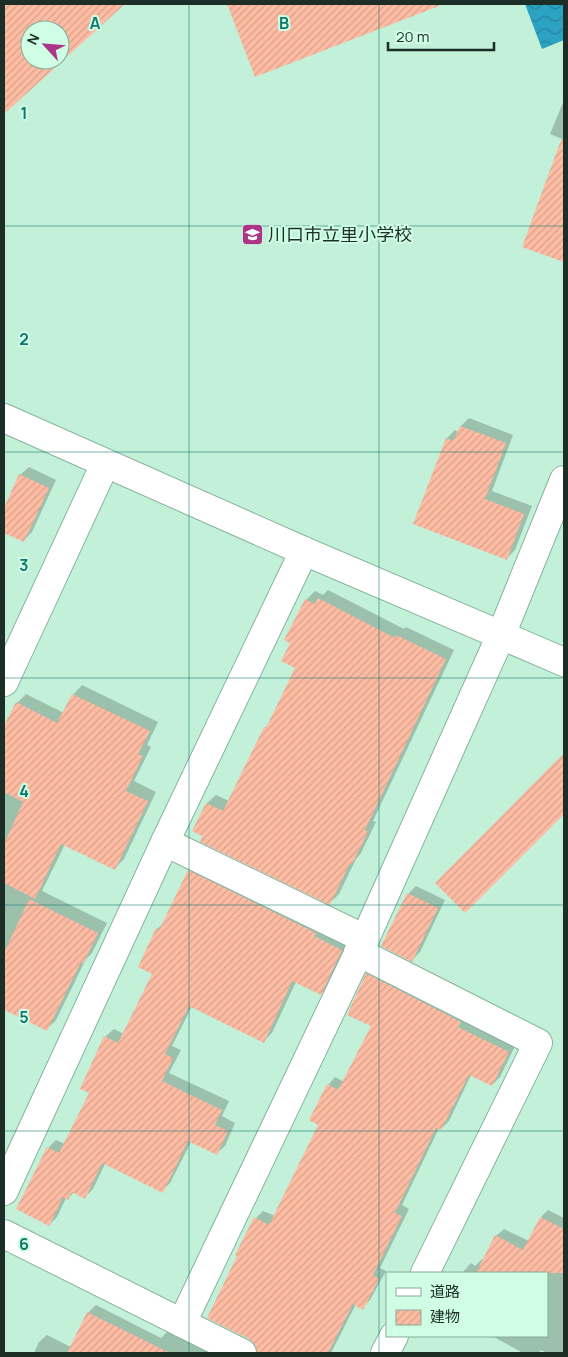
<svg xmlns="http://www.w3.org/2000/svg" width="568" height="1357" viewBox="0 0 568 1357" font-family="Manrope,'Noto Sans JP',sans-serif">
  <defs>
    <pattern id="water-waves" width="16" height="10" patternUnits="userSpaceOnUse" patternTransform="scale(1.25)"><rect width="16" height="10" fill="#2ca2c3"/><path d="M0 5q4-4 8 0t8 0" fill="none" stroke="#25849e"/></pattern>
    <pattern id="building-hatch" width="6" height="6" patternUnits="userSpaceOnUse" patternTransform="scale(1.25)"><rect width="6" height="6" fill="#fdbca3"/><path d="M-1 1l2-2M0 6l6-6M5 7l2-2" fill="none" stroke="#d8a28c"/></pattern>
  </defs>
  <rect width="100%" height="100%" fill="#c2f0d8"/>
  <!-- water -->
  <path fill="url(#water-waves)" d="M525 4H564V40L542 49Z"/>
  <!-- shadow -->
  <g fill="#0003" fill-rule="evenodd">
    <path d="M4 4H123L4 112ZM30 30H60V60H30Z"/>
    <path d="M229 4H442L255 75Z"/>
    <path d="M564 100V261L524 246 562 139 550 134Z"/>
    <path d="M469 418 513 435 492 491 532 506 515 550 507 558 415 523 447 438 455 430 458 432 461 426Z"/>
    <path d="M29 467 56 480 32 532 24 540 4 531V511L20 475Z"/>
    <path d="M328 590 404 629 406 627 454 650 373 821 376 822 361 853 356 859 339 894 330 903 194 831 207 803 216 795 229 801 265 728 270 722 297 668 292 643 306 600 315 591 323 595Z"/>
    <path d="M82 685 158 722 147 745 151 747 134 781 156 792 124 859 115 868 65 844 42 891 107 923 92 953 86 959 56 1020 47 1029 4 1008V728L17 703 26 694 64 713 73 695Z"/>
    <path d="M564 755V812L465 911 437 883Z"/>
    <path d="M197 863 350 942 329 986 321 994 296 982 272 1033 264 1041 192 1006 172 1046 181 1050 169 1073 229 1101 222 1116 235 1123 225 1146 216 1154 191 1142 170 1183 162 1191 105 1164 93 1189 85 1197 74 1192 68 1199 66 1198 57 1217 49 1225 48 1148 56 1140 65 1144 91 1092 105 1037 114 1029 124 1034 154 974 157 929 164 923 189 871Z"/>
    <path d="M416 886 445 900 420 952 412 960 408 894Z"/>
    <path d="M375 967 516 1044 500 1077 492 1085 471 1075 449 1121 441 1129 439 1128 402 1205 409 1209 380 1268 386 1271 370 1300 362 1308 356 1304 331 1353H283L274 1349 272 1353H258L256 1218 263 1211 275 1216 320 1124 328 1085 335 1077 344 1082 373 1025 367 974Z"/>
    <path d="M548 1210 564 1218V1353H547L541 1350 539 1353H523L492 1336H547V1273H462L471 1263 475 1266 482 1259 484 1260 496 1236 504 1229 529 1241 541 1217Z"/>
    <path d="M96 1305 161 1338 168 1331 230 1353H34L39 1342 47 1335 71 1347 88 1313Z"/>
  </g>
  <!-- building -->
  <g fill="url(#building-hatch)" fill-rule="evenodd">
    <path d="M4 4H125L4 114ZM30 30H60V60H30Z"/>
    <path d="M227 4H439V6L255 77Z"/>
    <path d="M561 140H564V262L522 247Z"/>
    <path d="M460 426 506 443 485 499 524 514 507 560 413 524 446 438 453 441Z"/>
    <path d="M19 474 49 488 24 542 4 533V508Z"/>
    <path d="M318 598 395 638 396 635 446 659 365 830 368 832 352 864 350 863 330 905 200 842 202 836 192 831 206 803 223 811 264 727 266 728 295 668 281 661 290 643 284 640 305 599 315 604Z"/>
    <path d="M72 694 150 731 138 754 143 756 126 791 148 801 115 870 61 844 35 899 4 883V844L23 802 4 792V726L16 702 57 723Z"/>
    <path d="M564 753V814L465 913 435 883Z"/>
    <path d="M188 870 316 933 314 936 342 950 321 995 292 981 264 1043 189 1006 165 1054 173 1058 162 1081 222 1110 215 1125 228 1131 217 1155 188 1141 163 1193 102 1163 85 1199 72 1192 68 1200 63 1197 49 1226 16 1209 47 1147 59 1153 89 1093 80 1089 104 1036 118 1043 152 974 138 967 156 928 159 930Z"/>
    <path d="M407 893 438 908 412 962 381 946Z"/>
    <path d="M29 899 98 933 83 964 81 962 47 1031 4 1010V953Z"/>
    <path d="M366 973 461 1022 458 1027 509 1052 492 1086 469 1075 441 1130 436 1128 395 1213 402 1216 373 1275 379 1279 363 1310 353 1304 328 1353H257L255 1345 249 1339 207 1318 237 1256 235 1255 254 1217 269 1225 318 1125 309 1120 327 1084 338 1090 371 1026 347 1015Z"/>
    <path d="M540 1217 564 1229V1273H476L495 1235 523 1250Z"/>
    <path d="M87 1312 170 1353H67Z"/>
  </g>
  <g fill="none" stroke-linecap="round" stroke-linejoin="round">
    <defs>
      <g id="minor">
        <path d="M4 418 304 551 564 662"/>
        <path d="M4 682 105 464"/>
        <path d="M165 842 365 939"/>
        <path d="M358 952 538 1043 425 1273"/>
        <path d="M4 1191 165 842 304 551"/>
        <path d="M4 1234 242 1353"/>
        <path d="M182 1323 365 939 501 635 564 480"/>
        <path d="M385 1353 394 1336"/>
      </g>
    </defs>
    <!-- minor casing -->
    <use href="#minor" stroke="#87b49d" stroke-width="30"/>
    <!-- minor -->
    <use href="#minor" stroke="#fff" stroke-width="28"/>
  </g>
  <!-- grid -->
  <path fill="none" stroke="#0f766e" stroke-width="1" stroke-opacity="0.55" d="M189 4V1353M379 4V1353M4 226H564M4 452H564M4 678H564M4 905H564M4 1131H564"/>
  <!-- icons -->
  <defs>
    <symbol id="school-square" viewBox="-11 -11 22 22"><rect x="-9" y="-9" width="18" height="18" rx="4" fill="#ad3489" stroke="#cffee5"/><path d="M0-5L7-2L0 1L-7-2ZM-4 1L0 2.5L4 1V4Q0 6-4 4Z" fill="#fff"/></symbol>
  </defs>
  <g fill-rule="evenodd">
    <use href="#school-square" x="240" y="222" width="25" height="25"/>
  </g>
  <g text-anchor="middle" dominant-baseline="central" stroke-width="4" stroke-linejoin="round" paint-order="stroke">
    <!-- poi labels -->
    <g font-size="18" fill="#1c2e25" stroke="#cffee5" text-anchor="start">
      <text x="268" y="234">川口市立里小学校</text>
    </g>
  </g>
  <g font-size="16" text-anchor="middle" font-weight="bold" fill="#0f766e" stroke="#cffee5" stroke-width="4" stroke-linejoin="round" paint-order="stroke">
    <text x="95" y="29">A</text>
    <text x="284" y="29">B</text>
    <text x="24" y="119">1</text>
    <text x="24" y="345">2</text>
    <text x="24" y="571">3</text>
    <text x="24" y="797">4</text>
    <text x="24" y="1023">5</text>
    <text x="24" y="1250">6</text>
  </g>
  <!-- border -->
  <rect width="568" height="1357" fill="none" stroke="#1c2e25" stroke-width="10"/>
  <!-- legend -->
  <rect x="386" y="1272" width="162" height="65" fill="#cffee5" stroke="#87ab98"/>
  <rect x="396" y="1288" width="25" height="8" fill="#ffffff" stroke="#87ab98"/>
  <text x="430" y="1297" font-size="15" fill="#1c2e25">道路</text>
  <rect x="396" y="1310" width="25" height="15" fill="url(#building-hatch)" stroke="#87ab98"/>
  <text x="430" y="1322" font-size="15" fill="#1c2e25">建物</text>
  <!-- north arrow -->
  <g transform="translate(45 45) rotate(296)"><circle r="24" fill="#cffee5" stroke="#87ab98"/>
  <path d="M0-4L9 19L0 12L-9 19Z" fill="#ad3489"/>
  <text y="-8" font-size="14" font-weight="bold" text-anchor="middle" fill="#1c2e25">N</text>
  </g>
  <!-- scale -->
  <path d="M388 42v8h106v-8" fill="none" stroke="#1c2e25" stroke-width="2.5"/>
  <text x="396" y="42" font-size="15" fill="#1c2e25" stroke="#cffee5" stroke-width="4" paint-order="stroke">20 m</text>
</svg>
